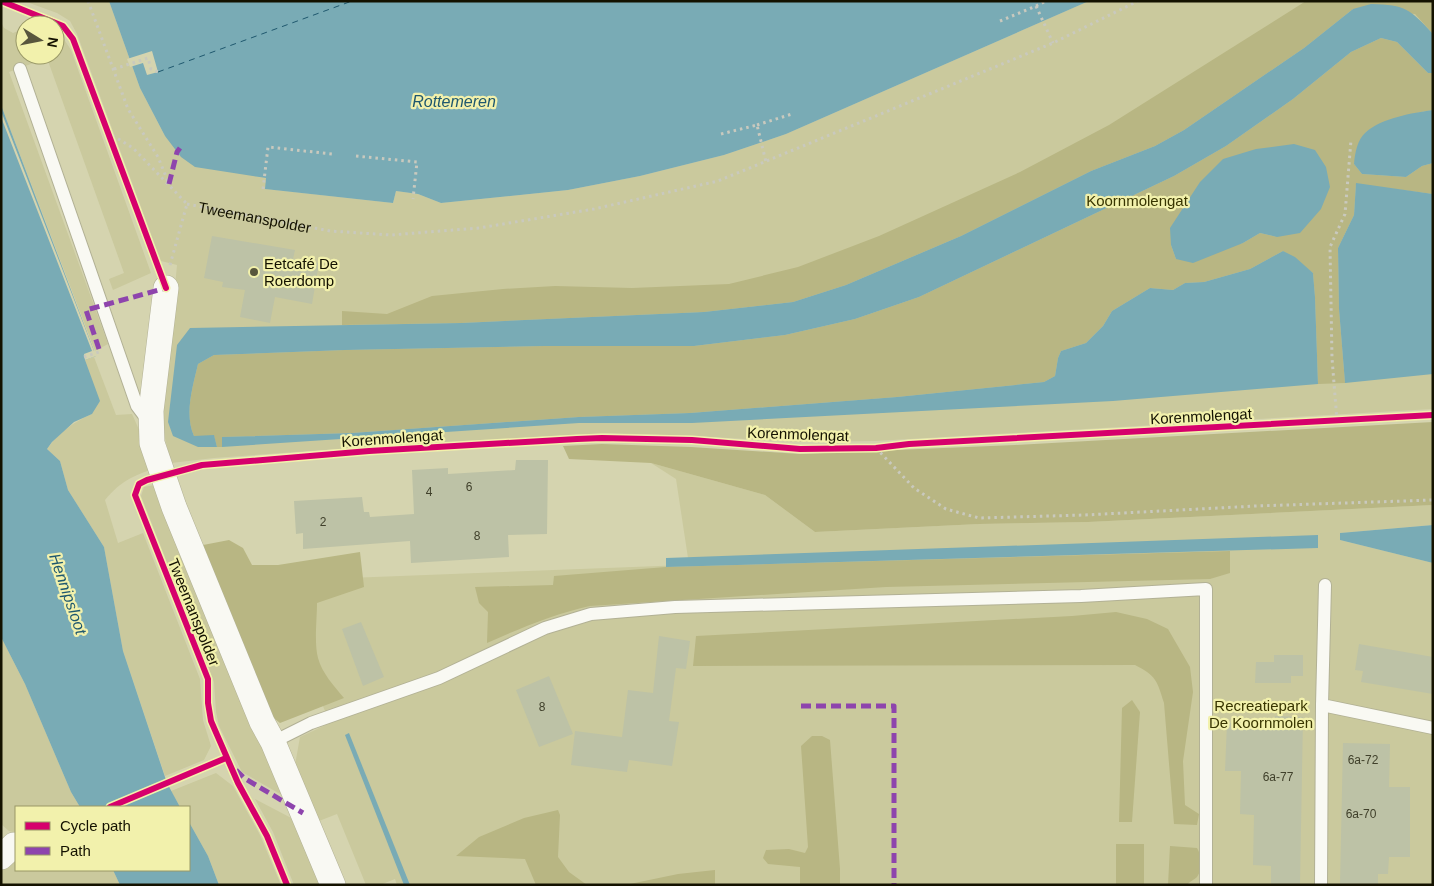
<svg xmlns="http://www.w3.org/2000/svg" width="1434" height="886" viewBox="0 0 1434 886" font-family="Helvetica,sans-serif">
  <rect width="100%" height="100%" fill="#d5d4af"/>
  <!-- green -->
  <g fill="#cac99d">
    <path d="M24 1H109L140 88 165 136 258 177 267 178 266 189 393 203 396 191 418 194 441 203 568 190 640 176 724 155 786 134 1089 1H1433V409L875 441 800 442 692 436 607 433 353 448 214 458 171 463 162 426 177 265 161 261 77 34 70 21 57 13Z"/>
    <path d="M1 22 4 28 13 33 25 28V55H55V31L60 33 71 50 151 273 113 290 109 279 124 273 47 58 9 72 108 344 95 351 1 105Z"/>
    <path d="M94 357 116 415 132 414 156 468C132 476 121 481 105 500L118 543 143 533 200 679 203 720 211 746 204 760 165 776 123 651 104 547 68 490 60 461 47 449C59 432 74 422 92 414L85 360Z"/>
    <path d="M651 463 765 495 815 532 979 524 1088 522 1433 505V525L1340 533V540L1433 563V885H397L395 879 380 885H366L337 814 319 821 295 765 300 737 330 723 271 581 1230 544 1318 536 688 558 676 479Z"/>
    <path d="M159 484 287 798 242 772 219 726 216 712 214 682 141 496 144 487Z"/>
    <path d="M1 637 25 684 71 792 80 807H16V833L9 831 1 824Z"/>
    <path d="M216 773 233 786 260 835 281 885H219L208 856 189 822V807H180L171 791Z"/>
    <path d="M255 799 297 821 323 885H294L273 832Z"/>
    <path d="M16 834V870H113L120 885H1V841Z"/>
  </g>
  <!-- forest -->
  <g fill="#b8b683" fill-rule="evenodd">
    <path d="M1306 1H1433V34L1415 14 1353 9 1304 48 1184 130 1155 146 1091 171 961 236 846 285 793 302 704 312 461 323 342 325V311L387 314 432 296 503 289 555 286 632 288 729 284 798 267 879 236 1020 172 1109 125Z"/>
    <path d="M1381 38 1397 42 1428 73H1433V110C1407 114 1388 120 1366 132L1354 164 1362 174 1406 177 1422 166 1433 163V194L1356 184 1354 215 1338 248 1339 309 1345 383 1318 384 1315 297 1313 273 1283 251 1250 269 1204 282 1185 283 1173 290 1150 288 1112 311 1103 326 1086 343 1061 351 1058 358 1055 376 1044 382 897 397 690 413 579 417 352 433 222 437V447H217L214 436H194C184 414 193 386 198 364L214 355 345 350 544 346H694L785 335 855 319 919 297 1174 176 1226 146 1293 99 1351 52ZM1185 205 1277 237 1260 233 1243 243 1176 259 1171 245Z"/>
    <path d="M1433 422V505L1088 522 979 524 815 532 765 495 651 463 569 459 563 446 602 444 691 447 800 454 1015 445Z"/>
    <path d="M229 540 243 548 252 565H278L360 552 364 587 317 603C317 619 314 643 318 658 322 673 334 686 344 698L280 723 266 712 198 546Z"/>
    <path d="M1230 551V573L1210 579 886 587 590 606C554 614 521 628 487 643L488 612 479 603 475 587 553 585 554 576 666 567Z"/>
    <path d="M1116 612 1147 619 1168 629 1190 667 1193 692 1183 761 1185 805 1199 814 1197 825 1174 824 1164 703C1157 680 1156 676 1135 665L693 666 696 636 1072 616Z"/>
    <path d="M1132 700 1140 712 1132 822H1119L1122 708Z"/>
    <path d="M812 736H822L830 740 840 869V885H800V867L768 864 763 858 766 850 789 849 805 853 808 847 801 746Z"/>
    <path d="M558 810 560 815 558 857 569 872 587 885H536L525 859 456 856 479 837 524 818Z"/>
    <rect x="1116" y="844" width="28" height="41"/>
    <path d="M1170 846 1197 848C1202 856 1203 869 1197 877 1194 880 1190 881 1187 885H1168Z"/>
    <path d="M715 870V885H625L678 874Z"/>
  </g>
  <!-- water -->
  <g fill="#79abb5">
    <path d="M109 1H1089L786 134 724 155 640 176 568 190 441 203 418 194 396 191 393 203 265 189 266 178 195 167 181 157 165 136 140 88Z"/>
    <path d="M1371 4C1406 5 1410 9 1433 34V73H1428L1397 42 1381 38 1351 52 1293 99 1226 146 1174 176 919 297 855 319 785 335 694 346H544L345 350 214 355 198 364C193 386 184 414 194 436L214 435 217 447H198L173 436 168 422 177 345 190 328 461 323 704 312 793 302 846 285 961 236 1091 171 1155 146 1184 130 1304 48 1353 9Z"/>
    <path d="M1 105 96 356 85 360 100 401 92 414 74 422 52 442 47 449 60 461 68 490 104 547 123 651 167 783 180 807H80L71 792 25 684 1 637Z"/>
    <path d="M1433 110V163L1422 166 1406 177 1362 174 1354 164C1355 153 1357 140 1366 132 1382 118 1412 113 1433 110Z"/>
    <path d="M1294 144 1315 150 1326 167 1330 187 1321 209 1300 233 1277 237 1260 233 1243 243 1193 263 1176 259 1171 245 1170 228 1200 182 1223 159 1256 149Z"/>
    <path d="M1356 183 1433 194V374L1345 383 1339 309 1338 248 1354 215Z"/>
    <path d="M1283 251 1295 257 1313 273 1315 297 1318 384 1113 401 692 423H579L222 447V437L352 433 579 417 690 413 897 397 1044 382 1055 376 1058 358 1061 351 1086 343 1103 326 1112 311 1150 288 1173 290 1185 283 1204 282 1250 269Z"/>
    <path d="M1433 525V563L1340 540V533Z"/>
    <path d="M1318 535V548L666 567V558Z"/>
    <path d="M349 733 406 875 410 885H404L345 735Z"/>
    <path d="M189 822 208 856 219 885H120L113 870H189Z"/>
  </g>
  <!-- pier -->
  <g fill="#d5d4af">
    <path d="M152 51 158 72 147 75 143 63 130 67 127 59Z"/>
    <path d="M1 111 94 351 97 350 99 355 85 360 84 354 92 351 1 117Z"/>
  </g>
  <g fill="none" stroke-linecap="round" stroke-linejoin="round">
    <!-- ferry -->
    <path stroke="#1f586e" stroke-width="1" stroke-dasharray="6 5" stroke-linecap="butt" d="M158 72 352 1"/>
  </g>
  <!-- building -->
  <g fill="#bdc2a6">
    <path d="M212 236 295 250 293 259 319 263 312 304 275 297 270 323 240 317 245 290 222 287 223 282 204 278Z"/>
    <path d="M516 460H548L547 534 508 535 509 557 411 563 410 541 303 549V533L296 534 294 501 362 497 364 512H369L370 517 414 514 412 470 448 468V474L515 470Z"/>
    <path d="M361 622 384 677 363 686 342 629Z"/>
    <path d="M659 636 690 641 686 669 676 668 669 721 679 722 672 766 629 760 627 772 571 765 575 731 622 737 628 690 653 693Z"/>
    <path d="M1359 644 1433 657V694L1361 682 1363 671 1355 670Z"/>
    <path d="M1274 655H1303V676H1291V683H1255L1256 662H1274Z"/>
    <path d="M549 676 573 734 539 747 516 690Z"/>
    <path d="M1275 716 1303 717 1300 885H1271V866L1253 865 1254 815 1240 814 1241 771H1225L1227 723 1274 724Z"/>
    <path d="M1343 743 1390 744 1389 787H1410V857H1389L1388 874H1378V885H1340Z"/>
  </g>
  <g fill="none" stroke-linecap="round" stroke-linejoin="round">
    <defs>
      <g id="lane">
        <path d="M20 69 137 406 149 422"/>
        <path d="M1325 585 1322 705 1433 728"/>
        <path d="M273 742 311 723 439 678 545 628 591 614 675 607 1081 596 1206 589V885"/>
        <path d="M1321 885 1322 705"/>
      </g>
      <g id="street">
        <path d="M166 288 151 411 152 443 174 507 262 722 273 742 333 885"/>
        <path d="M1 857 14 845"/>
      </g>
    </defs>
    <!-- lane casing -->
    <use href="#lane" stroke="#b2b195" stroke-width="14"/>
    <!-- street casing -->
    <use href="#street" stroke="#b2b195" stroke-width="26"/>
    <!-- path -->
    <g stroke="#c9c9be" stroke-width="3" stroke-dasharray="2.5 4" stroke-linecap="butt">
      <path d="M88 1 128 109 158 157 169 184"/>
      <path d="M1036 6 1046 1"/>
      <path d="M1000 21 1036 6 1053 43"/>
      <path d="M114 69 148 58 151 69 158 72"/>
      <path d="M757 125 792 114"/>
      <path d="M107 132 133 148 187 204"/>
      <path d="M721 134 757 125 766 162"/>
      <path d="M356 156 417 162 413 199"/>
      <path d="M263 189 268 147 332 154"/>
      <path id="s1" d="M187 204 330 231 391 235 479 228 594 209 718 181 1053 43 1138 1"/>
      <path d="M170 265 187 204"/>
      <path d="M84 357 99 352"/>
      <path d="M1337 421 1332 358 1330 247 1345 214 1351 140"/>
      <path d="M876 448 914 488 946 509 979 518 1085 515 1256 506 1433 500"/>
    </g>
    <!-- lane -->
    <use href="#lane" stroke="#f9f9f3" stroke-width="12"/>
    <!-- street -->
    <use href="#street" stroke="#f9f9f3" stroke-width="25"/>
    <!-- quiet -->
    <g stroke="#8e44ad" stroke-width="5" stroke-dasharray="10 5" stroke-linecap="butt">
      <path d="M169 184 177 152 180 148"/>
      <path d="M99 349 86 310 166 288"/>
      <path d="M801 706H894V885"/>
      <path d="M236 770 244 778 303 813"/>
    </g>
    <defs>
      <g id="cycleway">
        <path d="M1 1 63 26 73 39 166 288"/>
        <path d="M110 807 226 758"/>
        <path d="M287 885 267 836 238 783 211 721 208 703V679L135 495 139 484 147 480 202 465 369 451 577 439 602 438 692 440 800 449 876 448 909 444 1433 415"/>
      </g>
    </defs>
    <!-- cycleway casing -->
    <use href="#cycleway" stroke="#f2f1ac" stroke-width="9"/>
    <!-- cycleway -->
    <use href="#cycleway" stroke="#d6006c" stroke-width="6"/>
  </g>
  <!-- markers -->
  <circle fill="#58563d" stroke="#f2f1ac" stroke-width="2" cx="254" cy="272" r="5"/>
  <g text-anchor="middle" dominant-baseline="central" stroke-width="4.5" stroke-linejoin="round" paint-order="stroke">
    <!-- number labels -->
    <g font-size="12" fill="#40402b">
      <text x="469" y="487">6</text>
      <text x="429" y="492">4</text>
      <text x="323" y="522">2</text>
      <text x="477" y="536">8</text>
      <text x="542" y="707">8</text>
      <text x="1363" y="760">6a-72</text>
      <text x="1278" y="777">6a-77</text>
      <text x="1361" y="814">6a-70</text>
    </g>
    <!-- park labels -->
    <g font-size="15" fill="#383500" stroke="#f2f1ac">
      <text x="1137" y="200">Koornmolengat</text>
      <text x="1261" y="705">Recreatiepark<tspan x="1261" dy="17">De Koornmolen</tspan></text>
    </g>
    <!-- street labels -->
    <g font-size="15" fill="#141200" stroke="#f2f1ac">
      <text stroke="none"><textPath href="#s1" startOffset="69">Tweemanspolder</textPath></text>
      <text transform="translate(1201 416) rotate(-3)">Korenmolengat</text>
      <text transform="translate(798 434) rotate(2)">Korenmolengat</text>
      <text transform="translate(392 438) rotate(-4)">Korenmolengat</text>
      <text transform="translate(194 612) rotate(68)">Tweemanspolder</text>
    </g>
    <!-- poi labels -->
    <g font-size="15" fill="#141200" stroke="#f2f1ac" text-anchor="start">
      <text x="264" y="263">Eetcafé De<tspan x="264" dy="17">Roerdomp</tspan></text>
    </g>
    <!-- water labels -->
    <g font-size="16" font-style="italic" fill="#1f586e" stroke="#f2f1ac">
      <text x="454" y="101">Rottemeren</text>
      <text transform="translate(68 594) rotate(71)">Hennipsloot</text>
    </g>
  </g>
  <!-- border -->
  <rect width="1434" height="886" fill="none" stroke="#141200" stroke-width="5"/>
  <!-- legend -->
  <rect x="15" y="806" width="175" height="65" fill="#f2f1ac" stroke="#999867"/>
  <rect x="25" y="822" width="25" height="8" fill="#d6006c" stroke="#999867"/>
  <text x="60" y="831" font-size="15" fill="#141200">Cycle path</text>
  <rect x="25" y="847" width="25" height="8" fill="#8e44ad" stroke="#999867"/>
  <text x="60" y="856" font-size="15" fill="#141200">Path</text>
  <!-- north arrow -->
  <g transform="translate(40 40) rotate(100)"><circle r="24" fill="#f2f1ac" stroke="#999867"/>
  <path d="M0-4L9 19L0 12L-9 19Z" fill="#58563d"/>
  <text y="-8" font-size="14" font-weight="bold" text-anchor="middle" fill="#141200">N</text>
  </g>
</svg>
